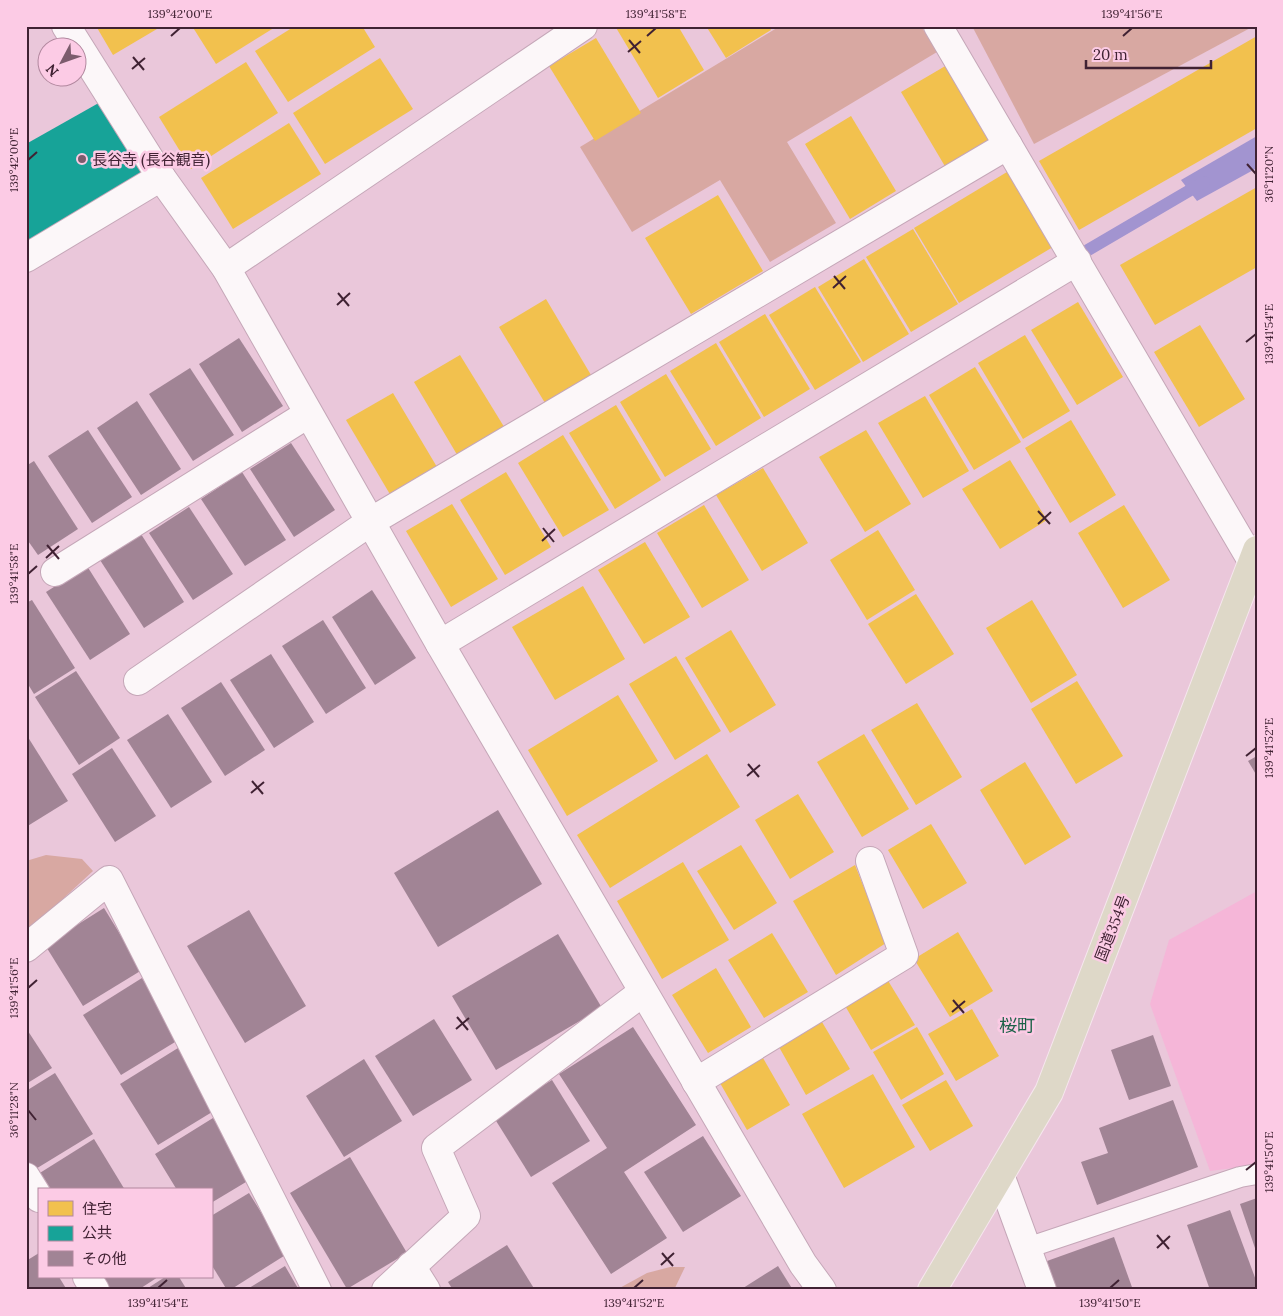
<svg xmlns="http://www.w3.org/2000/svg" width="1283" height="1316" viewBox="0 0 1283 1316" font-family="Lora,'Noto Sans JP',serif">
  <rect width="100%" height="100%" fill="#eac7da"/>
  <!-- built -->
  <path fill="#f5b6d8" d="M1257 891V1165L1210 1171 1150 1004 1169 940Z"/>
  <!-- green -->
  <g fill="#d8a8a2">
    <path d="M780 26H921L937 52 787 142 836 223 770 262 720 180 632 232 580 147Z"/>
    <path d="M972 26H1254L1034 144Z"/>
    <path d="M46 855 82 859 93 871 26 933V861Z"/>
    <path d="M670 1267H685L674 1290H616L647 1273Z"/>
  </g>
  <!-- water -->
  <path fill="#a294d0" d="M1257 136V168L1197 201 1181 180Z"/>
  <!-- homes -->
  <g fill="#f2c14e">
    <path d="M96 26H162L113 55Z"/>
    <path d="M192 26H277L216 64Z"/>
    <path d="M295 26H362L375 47 288 102 255 51Z"/>
    <path d="M615 26H678L704 70 658 98Z"/>
    <path d="M706 26H769L771 30 726 58Z"/>
    <path d="M1257 36V128L1079 230 1039 161Z"/>
    <path d="M596 38 641 113 595 141 549 66Z"/>
    <path d="M380 58 413 109 325 164 293 113Z"/>
    <path d="M246 62 278 113 191 169 159 117Z"/>
    <path d="M947 65 993 140 946 168 901 92Z"/>
    <path d="M851 116 896 191 850 219 805 144Z"/>
    <path d="M289 123 321 174 233 229 201 178Z"/>
    <path d="M1007 172 1053 247 959 303 914 228Z"/>
    <path d="M1257 187V267L1155 325 1120 265Z"/>
    <path d="M718 195 763 271 691 314 645 238Z"/>
    <path d="M913 229 958 304 911 332 866 257Z"/>
    <path d="M864 259 909 334 863 362 818 287Z"/>
    <path d="M815 287 861 362 815 390 769 315Z"/>
    <path d="M546 299 591 375 545 403 499 327Z"/>
    <path d="M1078 302 1123 377 1077 405 1031 330Z"/>
    <path d="M765 314 810 389 764 417 719 342Z"/>
    <path d="M1200 325 1245 399 1199 427 1154 352Z"/>
    <path d="M1025 335 1070 411 1023 439 978 363Z"/>
    <path d="M716 343 761 418 716 446 670 371Z"/>
    <path d="M460 355 506 430 459 458 414 382Z"/>
    <path d="M975 367 1021 442 974 470 929 395Z"/>
    <path d="M666 374 711 449 665 477 620 402Z"/>
    <path d="M393 393 437 467 391 496 346 420Z"/>
    <path d="M925 396 969 471 923 498 878 423Z"/>
    <path d="M616 405 661 480 615 509 569 433Z"/>
    <path d="M1071 420 1116 495 1070 523 1025 448Z"/>
    <path d="M866 430 911 504 865 532 819 457Z"/>
    <path d="M563 435 609 510 563 537 518 463Z"/>
    <path d="M1010 460 1047 520 1000 549 962 489Z"/>
    <path d="M763 468 808 543 762 571 716 495Z"/>
    <path d="M506 472 551 547 505 575 460 500Z"/>
    <path d="M452 504 498 579 451 607 406 531Z"/>
    <path d="M704 505 749 580 702 608 657 533Z"/>
    <path d="M1124 505 1170 580 1123 608 1078 533Z"/>
    <path d="M878 530 915 590 867 620 830 560Z"/>
    <path d="M645 542 690 617 644 644 598 570Z"/>
    <path d="M583 586 625 659 555 700 512 627Z"/>
    <path d="M916 594 954 654 906 684 868 624Z"/>
    <path d="M1032 600 1077 675 1031 703 986 628Z"/>
    <path d="M731 630 776 705 730 733 685 658Z"/>
    <path d="M676 656 721 731 675 760 629 684Z"/>
    <path d="M1077 681 1123 756 1076 784 1031 709Z"/>
    <path d="M618 695 658 761 567 816 528 750Z"/>
    <path d="M917 703 962 777 916 805 871 730Z"/>
    <path d="M864 734 909 809 862 837 817 762Z"/>
    <path d="M707 754 740 807 610 888 577 835Z"/>
    <path d="M1025 762 1071 837 1025 865 980 790Z"/>
    <path d="M798 794 834 852 790 879 755 820Z"/>
    <path d="M931 824 967 883 923 909 888 850Z"/>
    <path d="M741 845 777 903 734 930 697 871Z"/>
    <path d="M683 862 729 940 662 979 617 901Z"/>
    <path d="M855 865 886 943 836 975 793 901Z"/>
    <path d="M958 932 993 991 950 1017 914 959Z"/>
    <path d="M772 933 808 992 764 1018 728 960Z"/>
    <path d="M716 968 751 1027 708 1053 672 995Z"/>
    <path d="M887 979 915 1025 871 1050 844 1004Z"/>
    <path d="M972 1009 999 1056 956 1081 928 1034Z"/>
    <path d="M822 1022 850 1069 806 1095 779 1047Z"/>
    <path d="M917 1027 944 1074 901 1100 873 1052Z"/>
    <path d="M763 1058 790 1105 747 1130 720 1083Z"/>
    <path d="M873 1074 915 1147 844 1188 802 1114Z"/>
    <path d="M946 1080 973 1126 930 1151 902 1105Z"/>
  </g>
  <!-- public -->
  <path fill="#17a398" d="M104 100 146 173 26 245V144Z"/>
  <g fill="none" stroke-linecap="round" stroke-linejoin="round">
    <!-- stream -->
    <path stroke="#a294d0" stroke-width="12" d="M1088 250 1204 182"/>
  </g>
  <!-- building -->
  <g fill="#a18495">
    <path d="M239 338 283 406 242 432 199 364Z"/>
    <path d="M190 368 234 435 193 461 149 394Z"/>
    <path d="M137 401 181 469 141 495 97 428Z"/>
    <path d="M88 430 132 497 92 523 48 456Z"/>
    <path d="M291 443 335 510 294 537 250 469Z"/>
    <path d="M34 461 78 529 38 555 26 538V466Z"/>
    <path d="M242 472 286 540 245 566 201 499Z"/>
    <path d="M189 507 233 574 193 600 149 533Z"/>
    <path d="M141 534 184 602 144 628 100 560Z"/>
    <path d="M87 566 130 634 90 660 46 592Z"/>
    <path d="M372 590 416 658 375 685 332 617Z"/>
    <path d="M32 600 75 668 34 694 26 681V603Z"/>
    <path d="M323 620 366 688 326 714 282 646Z"/>
    <path d="M271 654 314 722 274 748 230 680Z"/>
    <path d="M76 671 120 738 79 765 35 697Z"/>
    <path d="M221 682 265 750 225 776 181 708Z"/>
    <path d="M168 714 212 782 171 808 127 740Z"/>
    <path d="M26 734 68 801 26 827Z"/>
    <path d="M112 748 156 816 115 842 72 774Z"/>
    <path d="M1257 756V776L1248 761Z"/>
    <path d="M498 810 542 884 438 947 394 873Z"/>
    <path d="M104 908 142 970 83 1006 45 945Z"/>
    <path d="M249 910 306 1006 245 1043 187 946Z"/>
    <path d="M558 934 602 1008 496 1070 452 996Z"/>
    <path d="M142 978 180 1039 121 1075 83 1015Z"/>
    <path d="M434 1019 472 1080 413 1116 375 1056Z"/>
    <path d="M633 1027 696 1125 624 1172 667 1238 611 1274 552 1183 607 1148 559 1074Z"/>
    <path d="M26 1028 52 1068 26 1084Z"/>
    <path d="M1153 1035 1171 1086 1129 1100 1111 1050Z"/>
    <path d="M178 1048 217 1109 158 1145 120 1084Z"/>
    <path d="M364 1059 402 1121 344 1157 306 1096Z"/>
    <path d="M55 1073 93 1134 34 1170 26 1158V1091Z"/>
    <path d="M552 1080 590 1141 531 1177 493 1116Z"/>
    <path d="M1173 1100 1198 1167 1097 1205 1081 1162 1108 1153 1099 1128Z"/>
    <path d="M213 1118 251 1179 211 1203V1190H177L155 1154Z"/>
    <path d="M703 1136 741 1196 683 1232 644 1172Z"/>
    <path d="M94 1139 125 1190H44L35 1176Z"/>
    <path d="M350 1157 407 1253 347 1289 290 1193Z"/>
    <path d="M249 1193 287 1254 230 1290H227L211 1264V1216Z"/>
    <path d="M1257 1198V1251H1256L1240 1204Z"/>
    <path d="M1230 1210 1257 1283V1287L1249 1290H1210L1187 1225Z"/>
    <path d="M1114 1237 1133 1290H1057L1047 1261Z"/>
    <path d="M507 1245 535 1290H453L448 1282Z"/>
    <path d="M39 1253V1277H59L67 1290H26V1261Z"/>
    <path d="M285 1266 299 1290H246Z"/>
    <path d="M778 1266 793 1290H740Z"/>
    <path d="M98 1277H158L138 1290H106Z"/>
    <path d="M165 1277H179L187 1290H145Z"/>
  </g>
  <g fill="none" stroke-linecap="round" stroke-linejoin="round">
    <defs>
      <path id="service" d="M1027 1248 1240 1177 1257 1174"/>
      <g id="minor">
        <path d="M66 26 161 177"/>
        <path d="M938 26 1252 561"/>
        <path d="M55 572 308 414"/>
        <path d="M440 644 1077 261"/>
        <path d="M138 681 370 522 1008 145"/>
        <path d="M26 948 109 880 317 1290"/>
        <path d="M696 1082 904 955 870 861"/>
        <path d="M1000 1175 1042 1290"/>
        <path d="M26 1177 39 1198"/>
        <path d="M411 1266 426 1290"/>
        <path d="M87 1277 95 1290"/>
        <path d="M386 1290 466 1216 436 1148 643 992"/>
      </g>
      <g id="tertiary">
        <path d="M26 258 161 177 226 268 440 644 803 1264 822 1290"/>
        <path d="M226 268 583 26"/>
      </g>
      <path id="trunk" d="M932 1290 1049 1092 1257 550"/>
    </defs>
    <!-- service casing -->
    <use href="#service" stroke="#c5a7b8" stroke-width="22"/>
    <!-- minor casing -->
    <use href="#minor" stroke="#c5a7b8" stroke-width="30"/>
    <!-- tertiary casing -->
    <use href="#tertiary" stroke="#c5a7b8" stroke-width="30"/>
    <!-- trunk casing -->
    <use href="#trunk" stroke="#f6e6ee" stroke-width="30"/>
    <!-- service -->
    <use href="#service" stroke="#fcf7f9" stroke-width="20"/>
    <!-- minor -->
    <use href="#minor" stroke="#fcf7f9" stroke-width="28"/>
    <!-- tertiary -->
    <use href="#tertiary" stroke="#fcf7f9" stroke-width="28"/>
    <!-- trunk -->
    <use href="#trunk" stroke="#ded8c8" stroke-width="28"/>
  </g>
  <!-- ticks -->
  <path fill="none" stroke="#402233" stroke-width="2" d="M171 36 180 28M647 36 656 28M1123 36 1132 28M629 40 640 53M628 52 641 41M133 57 144 70M132 69 145 58M28 160 37 152M1247 164 1256 174M834 276 845 289M833 288 846 276M338 293 349 306M337 305 350 293M1246 342 1256 334M1038 511 1050 524M1038 524 1051 512M543 528 554 542M542 541 555 529M47 545 59 559M46 558 59 546M28 574 37 566M1246 756 1256 748M748 764 759 777M747 776 760 765M252 781 263 794M251 793 264 782M28 988 37 980M953 1000 964 1013M952 1012 965 1001M457 1017 468 1030M456 1029 469 1018M28 1110 36 1120M1246 1170 1256 1162M1157 1235 1169 1249M1157 1248 1170 1236M662 1253 673 1266M661 1265 674 1253M158 1288 167 1280M634 1288 643 1280M1110 1288 1119 1280"/>
  <!-- markers -->
  <circle fill="#7c5c6d" stroke="#fccbe5" stroke-width="2" cx="82" cy="159" r="5"/>
  <g text-anchor="middle" dominant-baseline="central" stroke-width="5" stroke-linejoin="round" paint-order="stroke">
    <!-- poi labels -->
    <g font-size="15" fill="#402233" stroke="#fccbe5" text-anchor="start">
      <text x="92" y="159">長谷寺 (長谷観音)</text>
    </g>
    <!-- street labels -->
    <g font-size="15" fill="#402233" stroke="#fccbe5">
      <text transform="translate(1112 928) rotate(-69)">国道354号</text>
    </g>
    <!-- quarter labels -->
    <g font-size="18" fill="#1c6249" stroke="#fccbe5">
      <text x="1017" y="1025">桜町</text>
    </g>
  </g>
  <!-- border -->
  <rect width="1283" height="1316" fill="none" stroke="#fccbe5" stroke-width="55"/>
  <!-- legend -->
  <rect x="38" y="1188" width="175" height="90" fill="#fccbe5" stroke="#b1879e"/>
  <rect x="48" y="1201" width="25" height="15" fill="#f2c14e" stroke="#b1879e"/>
  <text x="82" y="1214" font-size="15" fill="#402233">住宅</text>
  <rect x="48" y="1226" width="25" height="15" fill="#17a398" stroke="#b1879e"/>
  <text x="82" y="1238" font-size="15" fill="#402233">公共</text>
  <rect x="48" y="1251" width="25" height="15" fill="#a18495" stroke="#b1879e"/>
  <text x="82" y="1264" font-size="15" fill="#402233">その他</text>
  <!-- north arrow -->
  <g transform="translate(62 62) rotate(229)"><circle r="24" fill="#fccbe5" stroke="#b1879e"/>
  <path d="M0-4L9 19L0 12L-9 19Z" fill="#7c5c6d"/>
  <text y="-8" font-size="14" font-weight="bold" text-anchor="middle" fill="#402233">N</text>
  </g>
  <!-- scale -->
  <path d="M1086 60v8h125v-8" fill="none" stroke="#402233" stroke-width="2.5"/>
  <text x="1093" y="60" font-size="15" fill="#402233" stroke="#fccbe5" stroke-width="4" paint-order="stroke">20 m</text>
  <rect x="28" y="28" width="1228" height="1260" fill="none" stroke="#402233" stroke-width="2"/>
  <g font-size="12" text-anchor="middle" fill="#402233">
    <text x="180" y="18">139°42'00"E</text>
    <text x="656" y="18">139°41'58"E</text>
    <text x="1132" y="18">139°41'56"E</text>
    <text transform="translate(14 160) rotate(-90)" y="4">139°42'00"E</text>
    <text transform="translate(1269 174) rotate(-90)" y="4">36°11'20"N</text>
    <text transform="translate(1269 334) rotate(-90)" y="4">139°41'54"E</text>
    <text transform="translate(14 574) rotate(-90)" y="4">139°41'58"E</text>
    <text transform="translate(1269 748) rotate(-90)" y="4">139°41'52"E</text>
    <text transform="translate(14 988) rotate(-90)" y="4">139°41'56"E</text>
    <text transform="translate(14 1110) rotate(-90)" y="4">36°11'28"N</text>
    <text transform="translate(1269 1162) rotate(-90)" y="4">139°41'50"E</text>
    <text x="158" y="1307">139°41'54"E</text>
    <text x="634" y="1307">139°41'52"E</text>
    <text x="1110" y="1307">139°41'50"E</text>
  </g>
</svg>
